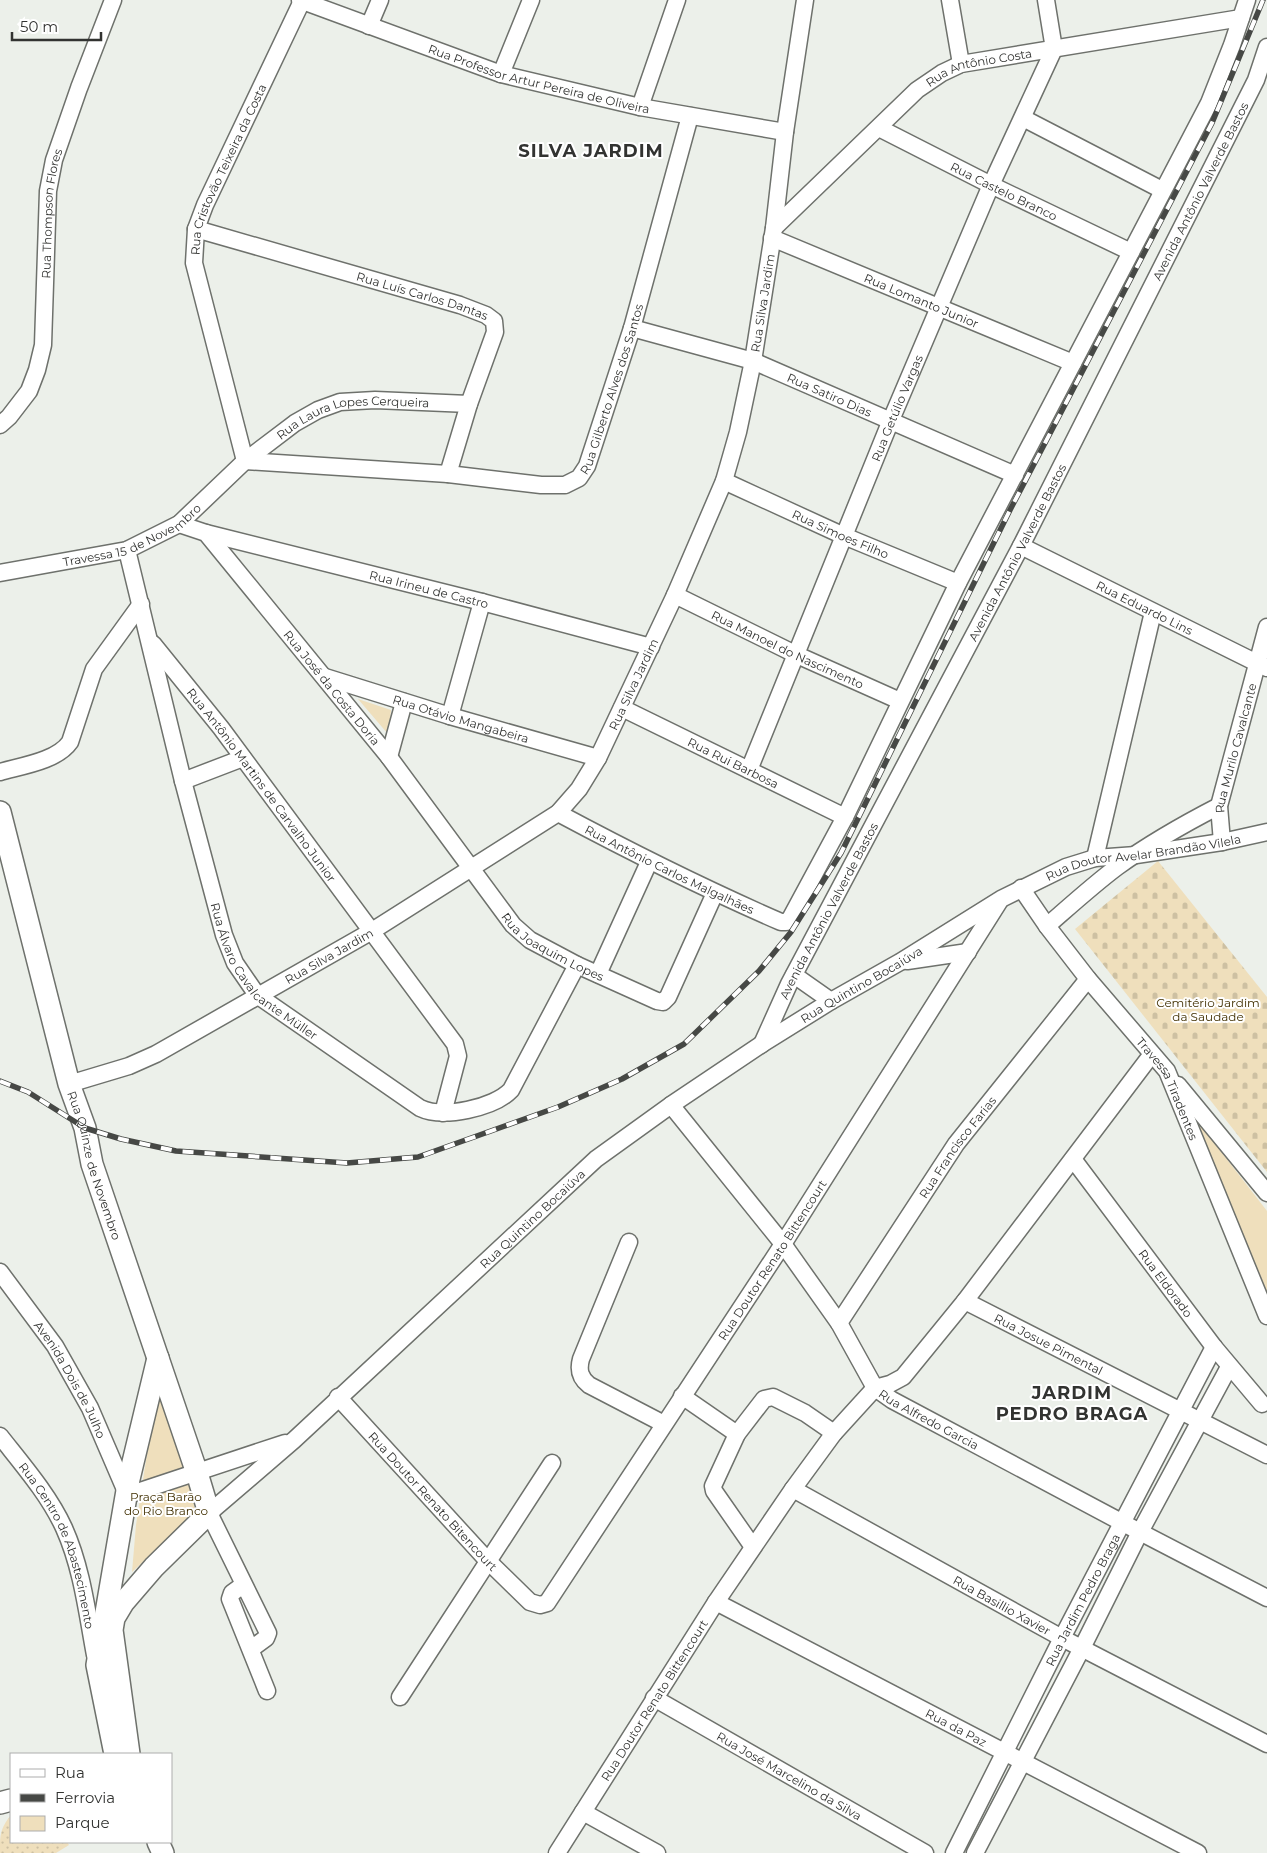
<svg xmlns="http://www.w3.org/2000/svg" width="1267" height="1853" viewBox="0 0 1267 1853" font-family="Montserrat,sans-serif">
  <defs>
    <pattern id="cemetery-stones" width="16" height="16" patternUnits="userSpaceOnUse" patternTransform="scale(1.25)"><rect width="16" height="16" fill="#efdfbc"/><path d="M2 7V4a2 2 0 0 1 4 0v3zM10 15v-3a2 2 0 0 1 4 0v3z" fill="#cdc0a2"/></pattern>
    <pattern id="garden-dots" width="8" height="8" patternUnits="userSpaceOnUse" patternTransform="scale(1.25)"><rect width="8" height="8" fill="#efdfbc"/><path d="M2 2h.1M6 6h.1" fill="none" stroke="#cdc0a2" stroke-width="1.8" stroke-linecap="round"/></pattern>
  </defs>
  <rect width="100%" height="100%" fill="#ecf0ea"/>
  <!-- green -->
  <g fill="#efdfbc">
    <path d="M358 699 391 710 388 735V734Z"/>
    <path d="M1191 1113 1267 1211V1302Z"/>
    <path d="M161 1397 165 1399 196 1512 132 1572 136 1525 155 1402 157 1399Z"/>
  </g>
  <!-- cemetery -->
  <path fill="url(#cemetery-stones)" d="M1158 861 1267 997V1172L1075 929Z"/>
  <!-- garden -->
  <path fill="url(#garden-dots)" d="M11 1815V1842H67L69 1845 56 1853H0C0 1834 0 1829 11 1815Z"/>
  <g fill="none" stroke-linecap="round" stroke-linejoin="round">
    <defs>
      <g id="minor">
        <path id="s1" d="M300 0 501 74 640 107 785 132"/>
        <path d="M950 0 961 64"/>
        <path d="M369 26 380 0"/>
        <path d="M501 74 531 0"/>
        <path d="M640 107 677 0"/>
        <path d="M1023 118 1162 190"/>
        <path id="s2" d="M879 128 991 185 1131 252"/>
        <path id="s3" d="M774 228 917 90 942 73 961 64 1241 18"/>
        <path id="s4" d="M196 229 460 305 486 315 494 321 495 332 469 404 448 474"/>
        <path id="s5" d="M772 238 1073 363"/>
        <path id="s6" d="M632 328 753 361 1015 475"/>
        <path id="s7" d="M0 425 9 417 29 391 37 370 43 345 48 191 54 160 79 88 113 0"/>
        <path id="s8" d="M245 461 448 474 541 485H565L579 478 587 466 632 328 690 116"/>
        <path id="s9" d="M245 461 194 263 196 229 205 205 302 1"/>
        <path id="s10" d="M724 481 844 536 958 583"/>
        <path id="s11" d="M179 524 206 533 389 757 513 925 530 940 577 965 657 1001 663 1002 668 997 715 893"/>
        <path id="s12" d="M206 533 482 602 651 647"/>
        <path id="s13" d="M1021 546 1267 668"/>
        <path id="s14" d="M127 550 183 781 224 935 235 963 257 995 420 1108C443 1119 494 1108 511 1090L577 965"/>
        <path id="s15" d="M0 573 127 550 179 524 245 461 295 423 318 410 340 402 375 400 469 404"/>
        <path id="s16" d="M675 595 797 655 900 701"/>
        <path id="s17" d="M153 644 221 728 455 1044 458 1056 443 1113"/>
        <path id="s18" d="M325 677 450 716 598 758"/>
        <path id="s19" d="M622 708 845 817"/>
        <path d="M450 716 482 602"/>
        <path d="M389 757 404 702"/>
        <path id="s20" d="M749 770 891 420 991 185 1054 49 1046 0"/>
        <path d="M0 772C21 766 57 761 70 742L94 669 141 604"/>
        <path d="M183 781 243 758"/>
        <path id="s21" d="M558 813C631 852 705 889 781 922H786L790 919 845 817 958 583 1209 103 1232 45 1247 0"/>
        <path id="s22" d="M1222 842 1219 806 1267 627"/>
        <path d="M1095 858 1153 612"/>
        <path id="s23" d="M1021 888 1047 926 1088 979 1167 1071 1267 1316"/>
        <path d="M1047 926C1070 906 1093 885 1117 867 1149 844 1184 824 1219 806"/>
        <path d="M907 961 968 952"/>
        <path d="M598 974 649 862"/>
        <path d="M794 975 831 1001"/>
        <path id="s24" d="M762 1044 789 984 1021 546 1256 80 1267 47"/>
        <path id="s25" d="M69 1084 129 1066 156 1054 372 931 558 813 579 789 598 758 675 595 724 481 738 432 753 361 774 228 785 132 805 0"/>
        <path d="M1178 1085 1267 1193"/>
        <path id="s26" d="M671 1105 783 1244 839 1323 875 1388 892 1400 1140 1532 1267 1598"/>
        <path id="s27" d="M1073 1159 1214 1347 1262 1404"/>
        <path d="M629 1242 581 1359C578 1370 580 1378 589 1385L664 1424"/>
        <path id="s28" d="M0 1272 55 1346 90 1408 127 1494 134 1493 285 1443"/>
        <path id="s29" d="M965 1301 1267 1455"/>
        <path id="s30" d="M839 1323 956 1144 1088 979"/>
        <path d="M682 1396 737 1434"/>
        <path id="s31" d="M338 1397 487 1560 530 1602 540 1605 547 1603 783 1244 999 902"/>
        <path id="s32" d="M0 1436C22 1464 49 1495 64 1528 82 1568 87 1612 95 1655"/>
        <path id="s33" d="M793 1489 1062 1638 1267 1744"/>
        <path d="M753 1547 714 1491 713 1486 737 1434 764 1399 773 1397 805 1413 834 1433"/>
        <path d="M243 1585 232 1593 230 1599 267 1691"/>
        <path id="s34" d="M716 1602 1198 1853"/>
        <path id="s35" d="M251 1649 266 1638 268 1633 209 1513 294 1440 596 1159 671 1105 762 1044 831 1001 900 962 1001 899 1066 867 1095 858 1136 855 1222 842 1267 832"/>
        <path d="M400 1697 552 1463"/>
        <path id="s36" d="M654 1698 925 1853"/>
        <path d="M583 1812 657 1853"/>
        <path id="s37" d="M557 1853 716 1602 793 1489 834 1433 875 1388 890 1384 903 1377 965 1301 1152 1054"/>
        <path id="s38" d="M954 1853 1062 1638 1214 1347"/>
        <path d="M975 1853 1082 1648 1140 1532 1229 1367"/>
      </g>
      <g id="major">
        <path id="s39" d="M0 812 69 1084 85 1128 92 1164 197 1473 209 1513 154 1567 123 1603 114 1618 112 1630 129 1754"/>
        <path d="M115 1754 97 1665 129 1479 158 1358"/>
        <path d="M0 1803 11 1800"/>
        <path d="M158 1842 163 1853"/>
      </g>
    </defs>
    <!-- minor casing -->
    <use href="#minor" stroke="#6e716c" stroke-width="19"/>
    <!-- major casing -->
    <use href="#major" stroke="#6e716c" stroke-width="24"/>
    <!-- minor -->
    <use href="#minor" stroke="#fff" stroke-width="16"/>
    <!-- major -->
    <use href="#major" stroke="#fff" stroke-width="21"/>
    <defs>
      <path id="rail" d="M0 1081 28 1092 85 1128 121 1139 176 1151 347 1163 418 1157 558 1107 622 1079 684 1044 759 971 791 932 841 853 1010 510 1212 123 1263 0"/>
    </defs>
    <!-- rail casing -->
    <use href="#rail" stroke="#464845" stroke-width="5.5"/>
    <!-- rail -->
    <use href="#rail" stroke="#fff" stroke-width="4" stroke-dasharray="11" stroke-linecap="butt"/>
  </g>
  <g text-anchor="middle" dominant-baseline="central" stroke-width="4" stroke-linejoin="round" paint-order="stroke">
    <!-- street labels -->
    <g font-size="12" fill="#323331" stroke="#fff">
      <text stroke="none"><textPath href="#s3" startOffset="266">Rua Antônio Costa</textPath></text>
      <text stroke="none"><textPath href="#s1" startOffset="252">Rua Professor Artur Pereira de Oliveira</textPath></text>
      <text stroke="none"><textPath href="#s9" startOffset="305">Rua Cristovão Teixeira da Costa</textPath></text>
      <text stroke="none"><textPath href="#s2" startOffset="140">Rua Castelo Branco</textPath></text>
      <text stroke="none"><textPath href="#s24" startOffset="959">Avenida Antônio Valverde Bastos</textPath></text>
      <text stroke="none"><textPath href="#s7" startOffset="225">Rua Thompson Flores</textPath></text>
      <text stroke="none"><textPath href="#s4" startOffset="236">Rua Luís Carlos Dantas</textPath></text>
      <text stroke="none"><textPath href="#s5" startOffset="162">Rua Lomanto Junior</textPath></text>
      <text stroke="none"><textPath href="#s25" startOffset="1116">Rua Silva Jardim</textPath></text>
      <text stroke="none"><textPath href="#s8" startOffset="432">Rua Gilberto Alves dos Santos</textPath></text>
      <text stroke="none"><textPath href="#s6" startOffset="209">Rua Satiro Dias</textPath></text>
      <text stroke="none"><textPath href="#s20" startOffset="391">Rua Getúlio Vargas</textPath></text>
      <text stroke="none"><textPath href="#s15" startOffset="400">Rua Laura Lopes Cerqueira</textPath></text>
      <text stroke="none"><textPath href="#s15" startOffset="139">Travessa 15 de Novembro</textPath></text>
      <text stroke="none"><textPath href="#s10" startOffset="128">Rua Simoes Filho</textPath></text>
      <text stroke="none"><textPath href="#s24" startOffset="554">Avenida Antônio Valverde Bastos</textPath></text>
      <text stroke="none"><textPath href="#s12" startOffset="230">Rua Irineu de Castro</textPath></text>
      <text stroke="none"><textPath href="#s13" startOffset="138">Rua Eduardo Lins</textPath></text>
      <text stroke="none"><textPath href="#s16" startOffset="125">Rua Manoel do Nascimento</textPath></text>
      <text stroke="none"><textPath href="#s25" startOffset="711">Rua Silva Jardim</textPath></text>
      <text stroke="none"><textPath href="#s11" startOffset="228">Rua José da Costa Doria</textPath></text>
      <text stroke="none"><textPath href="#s18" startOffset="142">Rua Otávio Mangabeira</textPath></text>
      <text stroke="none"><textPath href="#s22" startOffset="96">Rua Murilo Cavalcante</textPath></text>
      <text stroke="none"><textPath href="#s19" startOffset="124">Rua Rui Barbosa</textPath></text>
      <text stroke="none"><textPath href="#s17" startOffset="178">Rua Antônio Martins de Carvalho Junior</textPath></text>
      <text stroke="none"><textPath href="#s35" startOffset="1314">Rua Doutor Avelar Brandão Vilela</textPath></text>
      <text stroke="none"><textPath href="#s21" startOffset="125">Rua Antônio Carlos Malgalhães</textPath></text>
      <text stroke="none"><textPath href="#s24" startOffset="149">Avenida Antônio Valverde Bastos</textPath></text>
      <text stroke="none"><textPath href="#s11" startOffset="572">Rua Joaquim Lopes</textPath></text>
      <text stroke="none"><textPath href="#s25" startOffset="291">Rua Silva Jardim</textPath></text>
      <text stroke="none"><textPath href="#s14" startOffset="451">Rua Álvaro Cavalcante Müller</textPath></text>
      <text stroke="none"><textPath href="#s35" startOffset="1000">Rua Quintino Bocaiúva</textPath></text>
      <text stroke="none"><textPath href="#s23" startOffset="250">Travessa Tiradentes</textPath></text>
      <text stroke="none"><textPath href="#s30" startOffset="212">Rua Francisco Farias</textPath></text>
      <text stroke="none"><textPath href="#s39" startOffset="366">Rua Quinze de Novembro</textPath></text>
      <text stroke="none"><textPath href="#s35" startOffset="595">Rua Quintino Bocaiúva</textPath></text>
      <text stroke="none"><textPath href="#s31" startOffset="709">Rua Doutor Renato Bittencourt</textPath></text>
      <text stroke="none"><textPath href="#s27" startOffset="155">Rua Eldorado</textPath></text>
      <text stroke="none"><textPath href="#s29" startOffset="94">Rua Josue Pimental</textPath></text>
      <text stroke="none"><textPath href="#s28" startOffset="129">Avenida Dois de Julho</textPath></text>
      <text stroke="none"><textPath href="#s26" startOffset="412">Rua Alfredo Garcia</textPath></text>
      <text stroke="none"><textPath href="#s31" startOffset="141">Rua Doutor Renato Bitencourt</textPath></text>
      <text stroke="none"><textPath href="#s32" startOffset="126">Rua Centro de Abastecimento</textPath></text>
      <text stroke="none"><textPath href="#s38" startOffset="284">Rua Jardim Pedro Braga</textPath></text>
      <text stroke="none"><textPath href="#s33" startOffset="239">Rua Basillio Xavier</textPath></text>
      <text stroke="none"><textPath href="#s37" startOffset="181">Rua Doutor Renato Bittencourt</textPath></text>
      <text stroke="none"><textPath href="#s34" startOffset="271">Rua da Paz</textPath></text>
      <text stroke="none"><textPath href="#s36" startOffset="156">Rua José Marcelino da Silva</textPath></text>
    </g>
    <!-- park labels -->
    <g font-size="12" fill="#402f00" stroke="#fff">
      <text x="1208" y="1002">Cemitério Jardim<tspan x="1208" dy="14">da Saudade</tspan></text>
      <text x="166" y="1496">Praça Barão<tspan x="166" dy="14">do Rio Branco</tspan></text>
    </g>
    <!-- district labels -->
    <g font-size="18" font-weight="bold" letter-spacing="1" fill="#323331" stroke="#fff">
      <text x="591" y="151">SILVA JARDIM</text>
      <text x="1072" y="1393">JARDIM<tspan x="1072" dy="21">PEDRO BRAGA</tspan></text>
    </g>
  </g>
  <!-- legend -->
  <rect x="10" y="1753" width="162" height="90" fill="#ffffff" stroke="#adadad"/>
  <rect x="20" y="1769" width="25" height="8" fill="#ffffff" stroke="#adadad"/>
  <text x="55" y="1778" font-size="15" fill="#323331">Rua</text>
  <rect x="20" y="1794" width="25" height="8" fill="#464845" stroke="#adadad"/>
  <text x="55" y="1803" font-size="15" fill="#323331">Ferrovia</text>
  <rect x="20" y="1816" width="25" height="15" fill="#efdfbc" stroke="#adadad"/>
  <text x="55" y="1828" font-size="15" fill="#323331">Parque</text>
  <!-- scale -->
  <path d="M12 32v8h89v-8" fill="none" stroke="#323331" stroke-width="2.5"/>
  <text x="20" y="32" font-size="15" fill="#323331" stroke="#ffffff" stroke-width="4" paint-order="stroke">50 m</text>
</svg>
